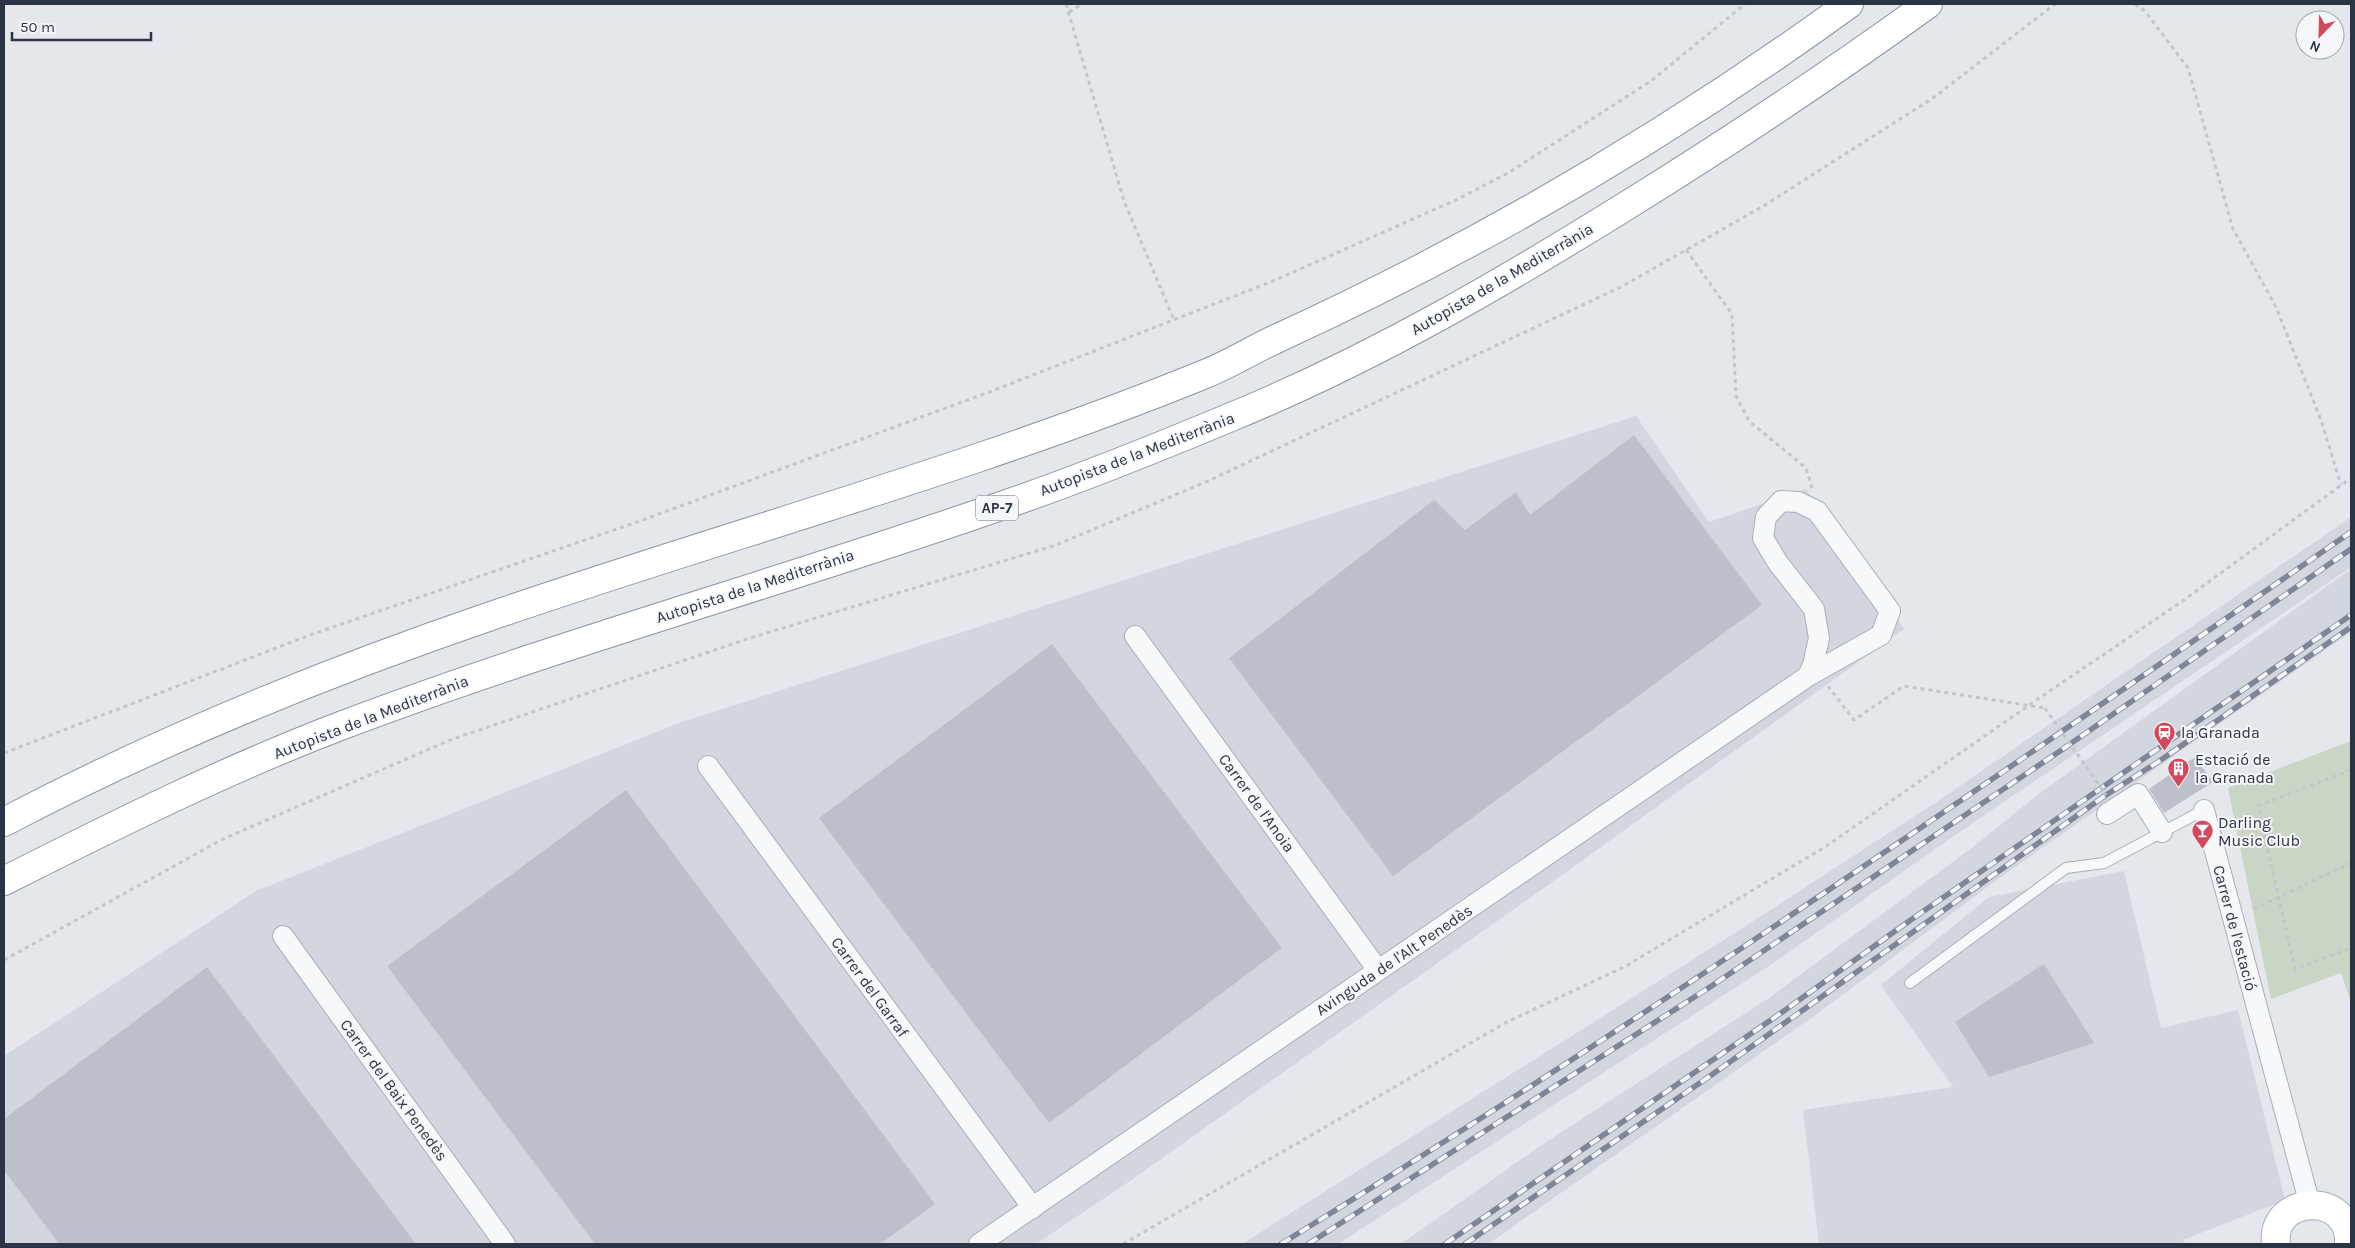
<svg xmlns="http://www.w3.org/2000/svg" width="2355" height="1248" viewBox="0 0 2355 1248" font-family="Karla,sans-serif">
  <rect width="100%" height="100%" fill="#e4e7ec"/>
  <!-- built -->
  <g fill="#d2d6de">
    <path d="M1636 416 1709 522 1806 489 1904 629 1562 875 1127 1183 1036 1244H4V1056L256 891 682 722Z"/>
    <path d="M2351 517V567L1961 831 1772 964 1338 1244H1242L1738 931 1938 801Z"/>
    <path d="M2351 569V632L2005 874 1814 1016 1488 1244H1401L1543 1144 1769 998 1973 847 2040 793Z"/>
    <path d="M2124 871 2161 1028 2238 1010 2285 1200 2183 1240 2185 1244H1819L1803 1110 1953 1087 1881 985 1989 897Z"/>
  </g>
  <!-- green -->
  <path fill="#c9d6c5" d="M2351 741V1002L2341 973 2271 999 2228 788Z"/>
  <!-- building -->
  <g fill="#bbc0ca">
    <path d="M1634 435 1762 605 1393 876 1229 658 1434 500 1465 530 1516 492 1530 515Z"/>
    <path d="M1052 644 1282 948 1049 1123 819 818Z"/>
    <path d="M2195 757 2213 782 2164 813 2149 789Z"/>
    <path d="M626 790 935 1204 880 1244H595L387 966Z"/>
    <path d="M2044 964 2094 1043 1989 1077 1955 1022Z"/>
    <path d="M207 967 416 1244H59L4 1170V1119Z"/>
  </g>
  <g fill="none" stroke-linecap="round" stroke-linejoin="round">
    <defs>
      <path id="lane" d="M1910 983 2066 868 2104 863 2204 810"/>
      <g id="street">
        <path d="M1135 636 1378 970"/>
        <path d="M708 766 1033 1208"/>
        <path d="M2204 810 2310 1205"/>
        <path d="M2107 814 2138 794 2162 832"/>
        <path d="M283 936 505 1244"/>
        <path d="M979 1244 1808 676 1881 635 1890 611 1817 511 1798 502 1781 501 1766 517 1763 538 1778 563 1814 609 1819 638 1813 665 1808 676"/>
      </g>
      <path id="secondary" d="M2276 1244C2270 1194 2352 1191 2349 1244"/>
      <g id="highway">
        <path d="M4 822C160 740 324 673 491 616 729 534 972 469 1205 374 1230 364 1254 349 1278 338 1479 246 1670 134 1849 4"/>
        <path d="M4 881C115 825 227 769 343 725 557 644 776 584 992 509 1073 482 1152 450 1231 417 1370 360 1499 285 1626 206 1729 142 1830 75 1928 4"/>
      </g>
    </defs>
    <!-- lane casing -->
    <use href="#lane" stroke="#a9aeb7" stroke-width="12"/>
    <!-- street casing -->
    <use href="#street" stroke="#a9aeb7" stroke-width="22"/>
    <!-- secondary casing -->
    <use href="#secondary" stroke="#a9aeb7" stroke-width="30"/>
    <!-- highway casing -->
    <use href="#highway" stroke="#8b94a3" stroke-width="30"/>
    <!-- path -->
    <g stroke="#c2c5cb" stroke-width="3" stroke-dasharray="4 4" stroke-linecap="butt">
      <path d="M1066 4 1124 201 1174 320"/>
      <path d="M2135 4 2145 11 2188 68 2233 229 2276 307 2321 420 2341 485"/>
      <path d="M1069 12 1082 4"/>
      <path d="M1686 250 1732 314 1736 396 1749 421 1806 468 1812 488"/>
      <path d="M1828 686 1854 720 1904 686 2045 708"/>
      <path d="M4 753 310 635 640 521 992 391 1273 281 1456 200 1508 173 1651 81 1745 4"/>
      <path d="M2351 770 2258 806 2295 969 2351 948"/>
      <path d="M2254 909 2351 863"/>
      <path d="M4 960 223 839 450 740 750 638 1056 545 1208 481 1621 287 1765 205 1933 98 2055 4"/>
      <path d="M1123 1244 1507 1022 1624 967 1825 847 2038 699 2181 602 2351 478"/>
    </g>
    <!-- lane -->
    <use href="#lane" stroke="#f7f8fa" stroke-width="10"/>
    <!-- street -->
    <use href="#street" stroke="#f7f8fa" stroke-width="20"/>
    <!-- secondary -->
    <use href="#secondary" stroke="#fff" stroke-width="28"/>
    <!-- highway -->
    <use href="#highway" stroke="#fff" stroke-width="28"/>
    <defs>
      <g id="rail">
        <path d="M1281 1244C1646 1019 1999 776 2351 532"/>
        <path d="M1308 1244 1707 989 2060 751 2351 549"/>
        <path d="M1445 1244 1781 1013 1905 924 2351 615"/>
        <path d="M1465 1244 1710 1076 2106 795 2158 762 2351 627"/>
      </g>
    </defs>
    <!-- rail casing -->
    <use href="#rail" stroke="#7d8696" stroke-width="5.5"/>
    <!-- rail -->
    <use href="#rail" stroke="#f4f6f9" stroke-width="4" stroke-dasharray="11" stroke-linecap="butt"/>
    <!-- path-bridge -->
    <path stroke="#c2c5cb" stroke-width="3" stroke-dasharray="4 4" stroke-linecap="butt" d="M2045 708 2106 795"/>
  </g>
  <!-- icons -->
  <defs>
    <symbol id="station-pin" viewBox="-11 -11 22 30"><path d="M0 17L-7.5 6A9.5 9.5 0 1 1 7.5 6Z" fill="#d1495b" stroke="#f4f6f9"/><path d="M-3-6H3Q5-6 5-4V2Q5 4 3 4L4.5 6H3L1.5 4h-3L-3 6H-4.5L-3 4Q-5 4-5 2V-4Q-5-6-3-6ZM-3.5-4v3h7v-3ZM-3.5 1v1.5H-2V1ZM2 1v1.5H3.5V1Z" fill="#fff"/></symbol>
    <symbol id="building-pin" viewBox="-11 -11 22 30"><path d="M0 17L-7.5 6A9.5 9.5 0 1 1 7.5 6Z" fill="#d1495b" stroke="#f4f6f9"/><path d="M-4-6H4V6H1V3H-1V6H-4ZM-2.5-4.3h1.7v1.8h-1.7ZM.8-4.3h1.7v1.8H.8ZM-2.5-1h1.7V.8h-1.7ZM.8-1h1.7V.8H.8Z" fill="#fff"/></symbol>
    <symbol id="bar-pin" viewBox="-11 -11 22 30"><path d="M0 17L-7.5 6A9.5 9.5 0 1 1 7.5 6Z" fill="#d1495b" stroke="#f4f6f9"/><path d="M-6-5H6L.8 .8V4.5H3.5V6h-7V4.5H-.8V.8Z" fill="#fff"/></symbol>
  </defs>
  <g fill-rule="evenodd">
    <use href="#station-pin" x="2152" y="720" width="25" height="34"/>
    <use href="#building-pin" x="2166" y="756" width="25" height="34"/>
    <use href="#bar-pin" x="2190" y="818" width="25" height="34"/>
  </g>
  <g text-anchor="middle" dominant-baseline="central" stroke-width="4" stroke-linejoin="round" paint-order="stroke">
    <!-- shield labels -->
    <rect fill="#f4f6f9" stroke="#676e7b" stroke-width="1" x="976" y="495.5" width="42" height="25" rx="4"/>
    <g font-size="15" font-weight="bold" fill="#2b3445">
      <text x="997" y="508">AP-7</text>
    </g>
    <!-- street labels -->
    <g font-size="16" fill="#2b3445" stroke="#f4f6f9">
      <text transform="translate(1502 279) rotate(-30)">Autopista de la Mediterrània</text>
      <text transform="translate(1137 454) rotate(-21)">Autopista de la Mediterrània</text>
      <text transform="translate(755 586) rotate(-18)">Autopista de la Mediterrània</text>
      <text transform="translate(371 717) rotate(-21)">Autopista de la Mediterrània</text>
      <text transform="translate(1257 803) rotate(54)">Carrer de l'Anoia</text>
      <text transform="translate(2235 928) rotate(75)">Carrer de l'estació</text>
      <text transform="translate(1394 960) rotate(-34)">Avinguda de l'Alt Penedès</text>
      <text transform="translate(870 987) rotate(54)">Carrer del Garraf</text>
      <text transform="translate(394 1090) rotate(54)">Carrer del Baix Penedès</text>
    </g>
    <!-- poi labels -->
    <g font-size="16" fill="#2b3445" stroke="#f4f6f9" text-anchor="start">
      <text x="2181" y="732">la Granada</text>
      <text x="2195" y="759">Estació de<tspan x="2195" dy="18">la Granada</tspan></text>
      <text x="2218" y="822">Darling<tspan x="2218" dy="18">Music Club</tspan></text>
    </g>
  </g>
  <!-- border -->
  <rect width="2355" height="1248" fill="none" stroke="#2b3445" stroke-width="10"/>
  <!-- north arrow -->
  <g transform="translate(2320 35) rotate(203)"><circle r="24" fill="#f4f6f9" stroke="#a4a8b1"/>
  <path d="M0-4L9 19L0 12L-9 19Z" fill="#d1495b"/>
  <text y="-8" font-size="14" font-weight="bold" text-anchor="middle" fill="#2b3445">N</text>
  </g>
  <!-- scale -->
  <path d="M12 32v8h139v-8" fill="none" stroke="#2b3445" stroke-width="2.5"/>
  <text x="20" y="32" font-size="15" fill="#2b3445" stroke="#f4f6f9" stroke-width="4" paint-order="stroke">50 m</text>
</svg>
